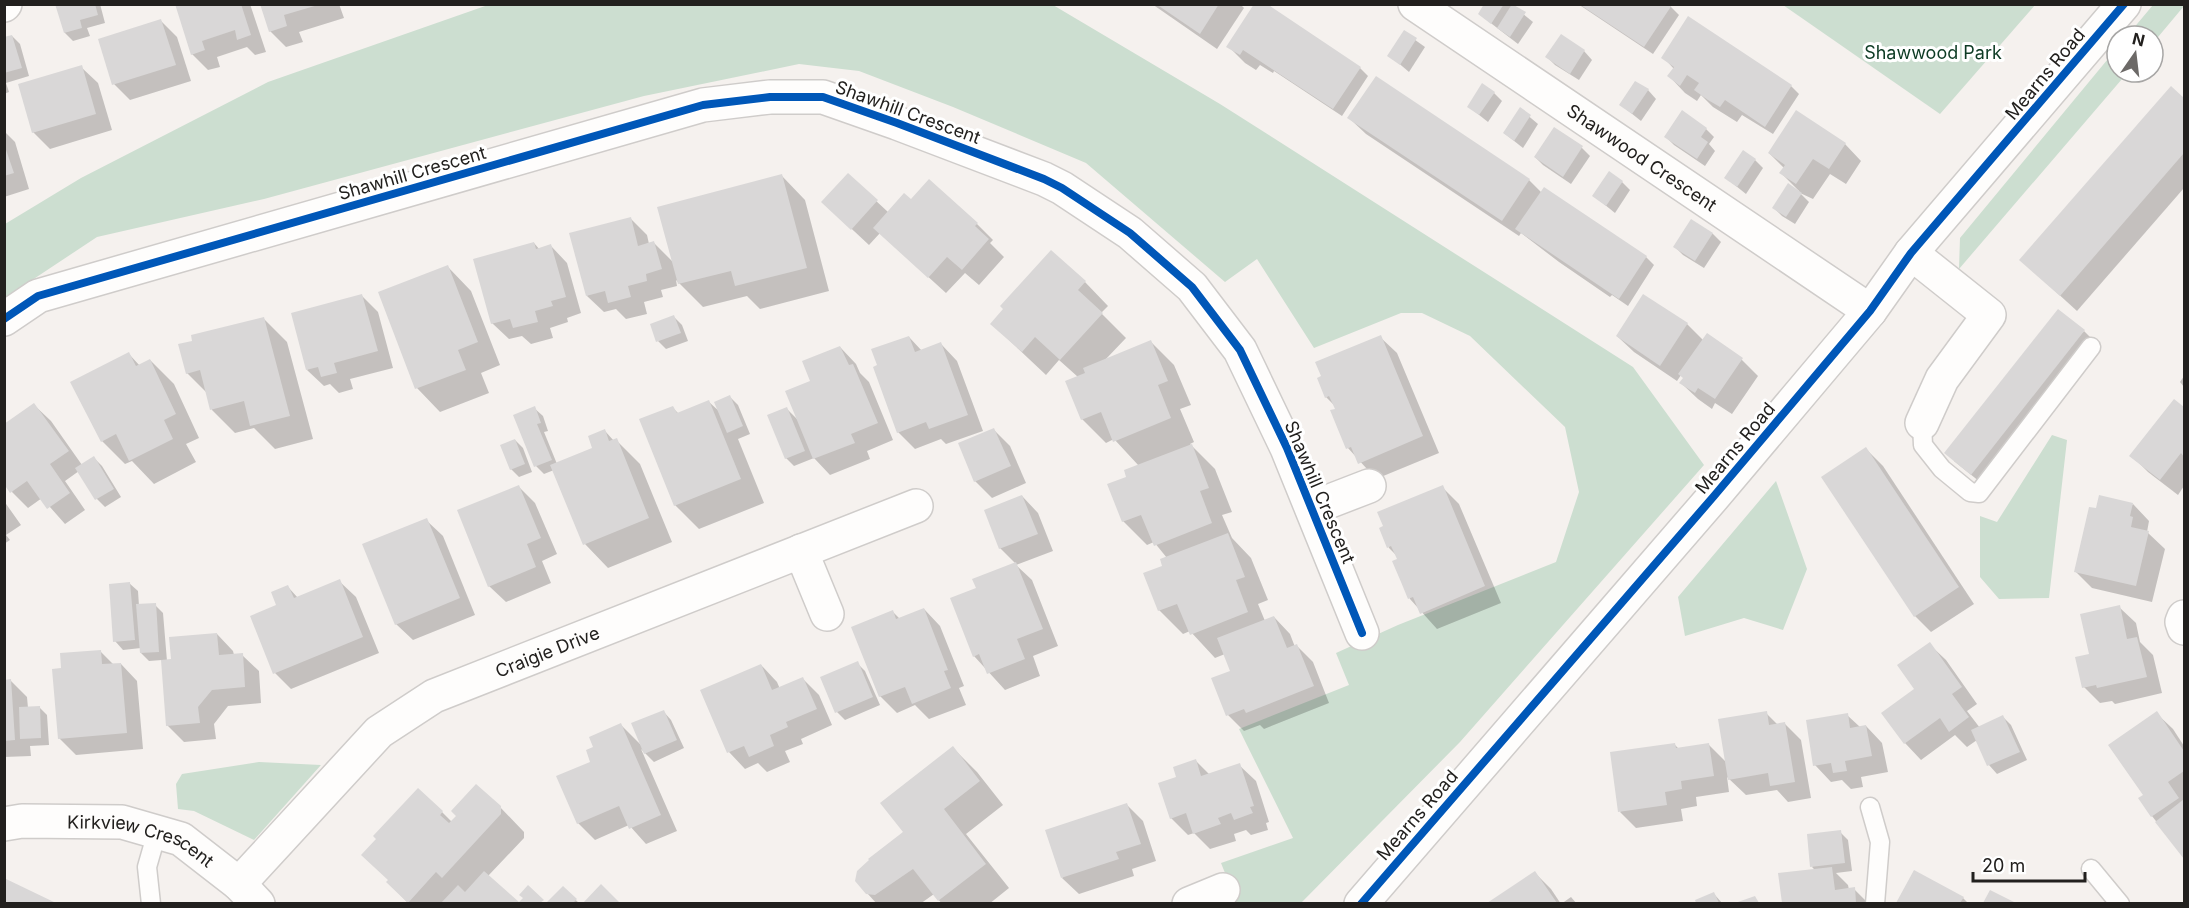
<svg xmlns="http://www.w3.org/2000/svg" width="2189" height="908" viewBox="0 0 2189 908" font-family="Inter,sans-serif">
  <rect width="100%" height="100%" fill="#f5f1ee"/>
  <!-- green -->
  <g fill="#ccded0">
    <path d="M488 5H1053L1220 104 1633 367 1704 465 1460 742 1301 903H1232L1233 893 1221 863 1293 838 1239 729 1349 685 1336 653 1398 625 1556 562 1579 492 1565 427 1470 336 1422 313H1401L1314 348 1257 259 1225 282 1086 163 953 107 859 71 799 64 644 96 264 199 97 237 5 298V224L81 178 268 82Z"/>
    <path d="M1783 5H2035L1940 114Z"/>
    <path d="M2153 5 2184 6 2153 43V36H2127Z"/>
    <path d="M2117 48V72H2128L1959 269 1960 238Z"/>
    <path d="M2052 435 2067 440 2049 598 1999 599 1980 577V516L1997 522Z"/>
    <path d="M1776 481 1807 569 1783 630 1744 618 1685 636 1678 597Z"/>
    <path d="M259 762 321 765 254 840 194 811 178 809 176 784 182 774Z"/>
  </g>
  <!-- shadow -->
  <g fill="#0003">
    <path d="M57 4H100L105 23 87 28 90 36 73 41 65 33Z"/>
    <path d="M176 4H250L266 52 255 55 247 47 217 57 220 67 208 70 192 54Z"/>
    <path d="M262 4H339L344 18 299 32 303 42 286 47 270 31Z"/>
    <path d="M1152 4H1240L1244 8 1217 49Z"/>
    <path d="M1486 4H1511L1533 22 1518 44 1479 14Z"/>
    <path d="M1578 4H1668L1679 15 1653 54Z"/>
    <path d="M1689 18 1791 86 1799 94 1773 134 1742 115 1737 122 1713 107 1701 95 1697 101 1685 93 1669 76 1674 69 1663 57Z"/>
    <path d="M161 21 177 37 191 81 130 100 114 84Z"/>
    <path d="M1404 32 1425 47 1409 72 1389 55Z"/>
    <path d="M12 36 20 44 29 76 6 83 9 92 4 94V39Z"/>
    <path d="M1561 36 1584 51 1592 60 1579 80 1555 65 1547 57Z"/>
    <path d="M1228 46 1360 68 1368 76 1342 116 1274 71 1273 73 1260 65 1256 70 1245 63Z"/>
    <path d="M81 67 98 83 112 130 50 149 33 132Z"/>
    <path d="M2172 88 2184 100V188L2077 311 2021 260Z"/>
    <path d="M1648 90 1656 99 1641 121 1621 105Z"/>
    <path d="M1494 93 1502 101 1488 122 1469 107Z"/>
    <path d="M1520 109 1538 124 1523 148 1504 133Z"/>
    <path d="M1349 118 1529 180 1542 193 1621 240 1646 257 1654 265 1628 306 1612 295 1610 297 1559 262 1521 233 1519 236 1366 134Z"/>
    <path d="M1554 129 1582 148 1590 156 1571 184 1543 165 1535 157Z"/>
    <path d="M1706 129 1714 137 1709 144 1715 151 1705 166 1674 145 1666 137Z"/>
    <path d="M4 131 15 142 29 189 4 197Z"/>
    <path d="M1845 144 1861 161 1846 184 1830 174 1813 199 1800 193 1809 202 1795 224 1782 216 1774 208 1799 191 1781 173 1784 168 1769 153Z"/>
    <path d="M1755 160 1763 168 1746 194 1726 178Z"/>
    <path d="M848 175 888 212 911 202 977 224 993 240 990 243 1004 257 979 285 965 273 946 293 880 233 869 245 840 218Z"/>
    <path d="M782 176 805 200 829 291 760 309 747 296 703 307 676 280 677 286 661 290 663 297 644 302 647 314 626 319 616 309 604 312 587 296 630 218 647 235 649 244 654 243 674 263Z"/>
    <path d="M1622 182 1630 190 1615 213 1594 196Z"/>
    <path d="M1692 221 1713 234 1721 242 1704 268 1683 255 1675 247Z"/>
    <path d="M534 243 540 250 551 246 567 263 581 313 567 318 568 322 550 328 553 338 531 344 522 336 509 339 492 323Z"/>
    <path d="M448 267 471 291 500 365 481 373 489 393 440 412 417 388 380 293Z"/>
    <path d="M1085 282 1108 306 1101 313 1126 338 1105 360 1151 342 1174 365 1191 405 1180 409 1194 442 1190 444 1215 469 1232 512 1222 515 1232 538 1251 558 1268 600 1258 604 1265 621 1274 617 1290 634 1295 647 1297 646 1313 662 1329 703 1264 729 1260 725 1244 731 1228 715 1232 672 1225 654 1215 658 1190 631 1183 634 1159 610 1164 567 1167 558 1154 542 1147 545 1123 521 1128 478 1139 466 1114 439 1106 443 1082 419 1078 377 1059 360 1046 375 992 324Z"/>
    <path d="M362 296 378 312 393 368 350 379 353 389 339 393 330 384 324 386 307 370Z"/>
    <path d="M674 317 682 325 688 341 666 349 658 341Z"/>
    <path d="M263 318 287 342 313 439 275 449 254 428 235 433 212 410 207 393 187 373Z"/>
    <path d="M1687 324 1703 340 1707 335 1742 360 1758 376 1732 414 1715 403 1712 409 1698 399 1681 383 1685 378 1681 375 1677 381 1634 352 1617 336Z"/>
    <path d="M2084 331 2092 339 1980 482 1954 461Z"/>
    <path d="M909 337 922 351 941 344 957 361 983 431 946 444 941 439 915 449 898 432Z"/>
    <path d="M1380 337 1397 353 1439 453 1376 479 1348 448 1335 406 1326 397Z"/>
    <path d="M840 347 856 364 860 373 869 382 893 440 867 451 870 459 830 475 814 458 794 466 786 458 787 409 798 420 812 381Z"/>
    <path d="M129 354 140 366 150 360 174 384 199 438 186 444 196 462 154 484 132 461 125 464 102 441Z"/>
    <path d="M2184 376V387L2180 382Z"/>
    <path d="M730 397 738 405 750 434 738 439 764 503 699 529 675 505 673 408 679 414 709 402 721 413Z"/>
    <path d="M2174 401 2184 409V486L2178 495 2148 472 2131 455Z"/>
    <path d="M34 405 51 421 82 465 94 458 102 466 121 497 105 507 97 499 79 471 65 481 85 510 65 524 42 498 28 508 12 492Z"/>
    <path d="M534 408 543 416 548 431 544 432 557 464 594 448 605 431 614 441 616 440 640 464 672 542 608 568 585 544 554 470 544 474 536 466Z"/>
    <path d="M994 430 1010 446 1026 483 992 498 975 481Z"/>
    <path d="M515 440 523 448 532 472 519 477 511 469Z"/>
    <path d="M1866 449 1883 466 1974 604 1931 632 1915 616Z"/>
    <path d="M519 487 535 503 557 554 542 561 551 583 506 602 489 586Z"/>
    <path d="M1442 487 1459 504 1501 603 1437 629 1410 599 1394 561 1399 560 1397 556 1389 548 1381 529Z"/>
    <path d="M1022 496 1038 513 1053 551 1016 565 1032 580 1058 646 1033 656 1040 676 1005 690 974 656 977 588 1016 564 1000 548Z"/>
    <path d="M4 501 21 525 6 535 10 540 4 544Z"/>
    <path d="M2133 504 2149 521 2147 532 2165 549 2152 602 2092 588 2076 572Z"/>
    <path d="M426 520 443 536 475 615 413 640 396 624Z"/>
    <path d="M339 581 356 597 379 653 291 689 275 673 278 606 288 587 298 598Z"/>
    <path d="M129 583 138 591 139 606 155 605 163 613 167 661 172 660 217 634 233 651 234 655H242L259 671 261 703 228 706 214 724 216 739 184 742 167 725 162 660 149 661 141 653V648L123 650 115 641Z"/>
    <path d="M2119 607 2136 623 2140 642 2153 655 2162 693 2115 704 2112 701 2100 703 2084 687 2091 656Z"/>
    <path d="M924 609 940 626 964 686 959 688 966 705 929 719 915 705 897 713 880 696 893 612 900 619Z"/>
    <path d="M1929 644 1946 660 1977 704 1967 711 1980 728 2003 717 2011 725 2027 760 1997 774 1989 765 1977 740 1967 747 1955 735 1921 760 1905 743 1916 689Z"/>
    <path d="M100 651 114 665 121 664 137 681 143 749 76 755 59 738 62 669Z"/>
    <path d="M857 663 865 671 880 705 845 720 837 712Z"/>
    <path d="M761 665 777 682 780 689 803 679 819 695 832 725 801 739 803 744 785 751 790 762 767 772 758 763 745 769 729 752 702 691Z"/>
    <path d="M4 681H11L27 697 28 708 39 707 47 715 49 745 30 746 31 756 4 757Z"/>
    <path d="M663 711 671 720 684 748 654 762 641 749 677 831 646 844 629 825 595 840 578 823 595 748 621 725 642 746Z"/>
    <path d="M1766 713 1778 725 1784 723 1801 740 1811 798 1788 802 1777 790 1746 795 1727 777 1729 792 1696 797 1697 806 1681 809 1683 821 1636 828 1620 812 1674 744 1679 749 1709 745 1727 763Z"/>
    <path d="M2156 713 2173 729 2184 746V857L2152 816 2145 795Z"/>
    <path d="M1847 715 1860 727 1866 726 1882 743 1888 772 1861 777 1863 787 1851 789 1842 780 1831 782 1815 765Z"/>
    <path d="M953 748 977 772 1003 805 966 834 1009 888 989 904H942L934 894 920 904H877L867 893Z"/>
    <path d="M1196 761 1210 775 1239 765 1256 781 1269 822 1266 823 1268 830 1251 835 1246 830 1234 834 1236 841 1210 849 1194 833 1188 835 1171 818 1177 778Z"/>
    <path d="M1126 804 1143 821 1156 861 1132 869 1134 876 1079 894 1062 878Z"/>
    <path d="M500 807 524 832V838L488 876 518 904H409L388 882 442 812 452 822Z"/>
    <path d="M1840 832 1848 840 1852 871 1836 873 1848 885 1849 890 1854 889 1869 904H1783L1780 874 1815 870 1812 867Z"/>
    <path d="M1914 872 1963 898 1969 904H1897Z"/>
    <path d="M1535 873 1551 889 1561 904 1490 903Z"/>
    <path d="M4 879 53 904H4Z"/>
    <path d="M563 888 580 904H548Z"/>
    <path d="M1714 894 1723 904H1698L1697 901Z"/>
    <path d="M1571 897 1577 904H1561Z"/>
  </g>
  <!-- building -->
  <g fill="#d9d7d7">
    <path d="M55 4H95L98 15 80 20 82 28 64 33Z"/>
    <path d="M175 4H241L251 35 237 40 235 30 202 41 205 50 191 55Z"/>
    <path d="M260 4H317L318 5 284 15 287 26 269 32Z"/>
    <path d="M1156 4H1219L1200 34Z"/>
    <path d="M1254 4H1267L1361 67 1333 109 1243 50 1240 55 1226 47Z"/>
    <path d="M1484 4H1504L1491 24 1478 14Z"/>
    <path d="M1512 4 1526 12 1510 37 1497 28Z"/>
    <path d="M1579 4H1670L1672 5 1644 47Z"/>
    <path d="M1688 16 1792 85 1765 127 1725 100 1720 107 1708 100 1694 90 1699 83 1687 75 1680 86 1667 76 1674 67 1661 58Z"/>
    <path d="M161 19 176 65 112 85 98 39Z"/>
    <path d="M1404 30 1417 38 1400 65 1387 56Z"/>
    <path d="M1561 34 1585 50 1570 74 1545 57Z"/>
    <path d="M12 35 22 68 4 73V37Z"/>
    <path d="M82 65 96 114 32 133 18 84Z"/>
    <path d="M1376 76 1530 179 1502 221 1347 118Z"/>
    <path d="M1635 81 1649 89 1632 114 1619 105Z"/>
    <path d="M1482 83 1495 92 1479 115 1467 107Z"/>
    <path d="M2171 86 2184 98V153L2060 296 2019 260Z"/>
    <path d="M1520 107 1531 115 1514 141 1503 133Z"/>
    <path d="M1682 110 1707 128 1701 137 1708 142 1697 159 1664 137Z"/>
    <path d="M1796 110 1846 143 1829 169 1813 159 1796 184 1779 173 1785 165 1768 153Z"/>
    <path d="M1554 127 1583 146 1563 177 1534 157Z"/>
    <path d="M4 144 14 173 4 176Z"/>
    <path d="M1743 150 1756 159 1737 187 1724 178Z"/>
    <path d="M1609 171 1623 181 1606 206 1592 196Z"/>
    <path d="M848 173 878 200 851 230 821 202Z"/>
    <path d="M782 174 807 268 735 286 731 271 678 284 657 207Z"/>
    <path d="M929 179 978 223 975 226 989 239 962 270 947 257 928 278 873 228 904 193 911 199Z"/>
    <path d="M1788 183 1802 193 1786 217 1772 208Z"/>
    <path d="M1544 187 1647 256 1619 299 1515 229Z"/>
    <path d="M631 217 638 246 654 241 662 269 646 274 647 281 628 286 631 297 608 303 605 291 586 296 569 233Z"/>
    <path d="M1691 219 1713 233 1695 261 1673 247Z"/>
    <path d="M534 242 536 249 551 244 566 297 551 301 553 306 535 311 538 322 513 328 510 319 491 324 473 259Z"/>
    <path d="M1051 250 1086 281 1078 290 1103 313 1060 360 1035 337 1022 352 990 324 1003 309 1000 306Z"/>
    <path d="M448 265 478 342 458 350 466 370 415 389 378 292Z"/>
    <path d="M362 294 378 351 334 363 337 373 321 377 318 367 306 370 291 313Z"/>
    <path d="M1643 294 1688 323 1660 366 1616 336Z"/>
    <path d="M2058 309 2085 330 1971 475 1944 453Z"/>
    <path d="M674 315 681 333 656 342 650 324Z"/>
    <path d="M264 317 290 416 250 426 244 401 210 410 200 370 186 374 178 344 192 341 191 335Z"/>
    <path d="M1707 333 1743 358 1715 399 1698 388 1695 393 1679 383 1683 378 1678 374Z"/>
    <path d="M1381 335 1423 436 1358 464 1351 447 1346 449 1339 432 1330 410 1335 409 1329 396 1325 398 1317 378 1321 376 1315 362Z"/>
    <path d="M909 336 915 352 941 342 968 415 929 429 926 422 897 433 873 367 877 365 871 349Z"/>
    <path d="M1151 340 1168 381 1158 385 1171 418 1113 442 1101 412 1081 420 1065 381 1085 373 1083 368Z"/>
    <path d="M840 346 849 365 853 364 878 423 851 434 855 443 813 459 785 391 810 381 802 361Z"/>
    <path d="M129 352 136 366 150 359 176 414 164 420 173 439 129 461 116 434 101 442 70 382Z"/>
    <path d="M730 395 743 426 727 433 714 402Z"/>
    <path d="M2174 399 2184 407V457L2181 453 2160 480 2129 456Z"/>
    <path d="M709 400 741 479 674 506 639 419 673 406 677 413Z"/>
    <path d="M34 403 69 451 50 464 70 493 47 509 27 481 10 493 4 484V424Z"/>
    <path d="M535 406 541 423 537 424 552 460 534 467 513 415Z"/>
    <path d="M787 407 805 451 785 459 767 415Z"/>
    <path d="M994 428 1011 466 974 482 958 443Z"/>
    <path d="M605 429 609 441 617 438 649 518 583 545 550 465 592 448 588 436Z"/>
    <path d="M515 439 525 464 510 470 500 445Z"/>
    <path d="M1192 444 1209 488 1200 491 1212 523 1154 546 1141 515 1122 522 1107 484 1126 477 1124 470Z"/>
    <path d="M1866 447 1959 587 1914 617 1821 477Z"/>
    <path d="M94 456 114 489 95 500 75 468Z"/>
    <path d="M519 485 541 538 527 544 536 567 488 587 457 510Z"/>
    <path d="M1443 485 1485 586 1420 614 1413 597 1408 599 1401 582 1392 561 1397 559 1391 546 1387 548 1379 528 1383 526 1377 512Z"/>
    <path d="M1022 495 1038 534 999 549 984 510Z"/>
    <path d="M2099 495 2133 503 2130 516 2133 517 2131 527 2149 531 2136 586 2074 572 2089 507 2096 508Z"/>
    <path d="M427 518 460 598 395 625 362 544Z"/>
    <path d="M1228 533 1245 577 1236 580 1248 612 1190 635 1177 604 1158 611 1143 573 1162 566 1160 559Z"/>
    <path d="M1016 562 1043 629 1017 639 1025 659 987 674 979 654 973 657 950 598 976 588 972 579Z"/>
    <path d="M340 579 363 637 273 674 250 616 276 605 271 592 288 585 294 598Z"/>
    <path d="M130 582 135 640 113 642 109 584Z"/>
    <path d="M156 603 159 652 140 653 136 604Z"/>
    <path d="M2120 605 2127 639 2137 637 2147 677 2097 688 2096 685 2082 688 2075 657 2089 654 2080 614Z"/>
    <path d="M924 608 948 670 944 671 951 688 912 704 905 687 879 697 851 627 893 610 896 619Z"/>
    <path d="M1274 616 1287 648 1297 644 1314 686 1246 713 1244 709 1226 716 1211 678 1230 671 1217 638Z"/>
    <path d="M217 633 219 655 243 653 245 687 212 690 198 707 200 723 166 726 161 660 171 659 169 637Z"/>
    <path d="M1930 642 1962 687 1952 694 1969 717 1949 732 1940 718 1904 744 1881 713 1914 689 1897 665Z"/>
    <path d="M101 650 102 664 121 663 127 733 58 739 52 669 61 668 60 653Z"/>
    <path d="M858 661 873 697 835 713 820 677Z"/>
    <path d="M761 664 772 690 803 677 817 709 786 722 788 727 770 735 774 746 749 757 744 746 727 753 700 690Z"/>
    <path d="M11 679 15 740 4 741V680Z"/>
    <path d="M40 706 41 738 20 739 19 707Z"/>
    <path d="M664 710 677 740 644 754 631 723Z"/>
    <path d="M1767 711 1769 725 1785 722 1795 782 1770 786 1768 773 1728 780 1718 719Z"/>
    <path d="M2157 711 2184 751V771L2168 782 2179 798 2151 817 2138 798 2143 795 2108 745Z"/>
    <path d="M1848 713 1850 728 1866 725 1872 756 1845 761 1847 771 1833 773 1831 763 1813 766 1806 720Z"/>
    <path d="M2003 715 2020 752 1987 766 1971 730Z"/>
    <path d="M621 723 661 815 629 829 619 806 577 824 556 776 590 762 586 750 593 747 589 737Z"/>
    <path d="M1675 743 1676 748 1709 743 1714 776 1681 781 1682 789 1665 792 1667 805 1618 812 1610 752Z"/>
    <path d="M953 746 980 781 944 809 986 864 938 901 913 869 875 895 866 894 855 881 857 871 869 860 868 859 903 832 880 803Z"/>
    <path d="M1196 759 1201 776 1240 763 1254 806 1250 807 1253 813 1234 820 1231 813 1218 818 1221 824 1193 834 1186 813 1170 819 1158 783 1176 777 1173 767Z"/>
    <path d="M476 784 501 806V814L442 878 436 872 408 903 386 882 388 880 361 855 376 839 373 836 418 788 443 811 440 815 449 823 456 816 451 811Z"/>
    <path d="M2184 799V859L2155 822Z"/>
    <path d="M1127 803 1141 844 1116 852 1119 859 1061 878 1045 830Z"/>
    <path d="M1841 830 1845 863 1810 867 1807 834Z"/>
    <path d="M1832 867 1835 890 1855 887 1856 903H1782L1778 873Z"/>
    <path d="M1914 870 1964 897 1960 903H1896Z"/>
    <path d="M484 871 519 902 523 898 519 895 528 885 544 900 540 903H441L458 885 465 892Z"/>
    <path d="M1535 871 1557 903H1487Z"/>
    <path d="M4 878 56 903H4Z"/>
    <path d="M601 884 619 902 618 903H583Z"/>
    <path d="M563 886 577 899 573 903H546Z"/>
    <path d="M1990 890 2016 903H1983Z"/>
    <path d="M1714 892 1719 903H1696L1695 900Z"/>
    <path d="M1755 896 1759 903H1735Z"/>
  </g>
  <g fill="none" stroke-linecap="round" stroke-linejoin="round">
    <defs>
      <g id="service">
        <path d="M1922 423 1923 445 1942 469 1970 492 1979 493 2091 347"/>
        <path d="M1870 807 1880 842 1875 904"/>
        <path d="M2091 869 2120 904"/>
        <path d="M151 904 147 867 157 832"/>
      </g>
      <g id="minor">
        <path id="s1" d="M1415 4 1870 311"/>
        <path d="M4 5 5 4"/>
        <path d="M1911 253 1989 315 1942 379 1922 423"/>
        <path d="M4 319 38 296 703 105 770 97H823L897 123 1044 179 1062 188 1130 233 1192 287 1240 350 1287 448 1362 633"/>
        <path d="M1312 508 1369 486"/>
        <path d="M801 551 827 614"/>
        <path d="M2184 617 2182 622 2184 628"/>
        <path id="s2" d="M4 824 22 821 122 822 181 839 239 884 258 904"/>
        <path id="s3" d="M239 884 379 732 434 696 916 506"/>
        <path d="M1189 904 1223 890"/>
      </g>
      <path id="tertiary" d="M1361 904 1714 496 1870 311 1911 253 2124 4"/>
    </defs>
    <!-- service casing -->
    <use href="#service" stroke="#cfccca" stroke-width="21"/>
    <!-- minor casing -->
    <use href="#minor" stroke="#cfccca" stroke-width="36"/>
    <!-- tertiary casing -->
    <use href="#tertiary" stroke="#cfccca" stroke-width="36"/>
    <!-- service -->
    <use href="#service" stroke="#fefdfc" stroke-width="18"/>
    <!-- minor -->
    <use href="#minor" stroke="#fefdfc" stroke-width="33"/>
    <!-- tertiary -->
    <use href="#tertiary" stroke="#fefdfc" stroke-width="33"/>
    <defs>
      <g id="cycleway">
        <path d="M4 319 38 296 703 105 770 97H823L897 123 1044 179 1062 188 1130 233 1192 287 1240 350 1287 448 1362 633"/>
        <path d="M1361 904 1714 496 1870 311 1911 253 2124 4"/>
      </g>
    </defs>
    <!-- cycleway casing -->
    <use href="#cycleway" stroke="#fff" stroke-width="11"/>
    <!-- cycleway -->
    <use href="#cycleway" stroke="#0057b8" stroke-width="8"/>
  </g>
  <g text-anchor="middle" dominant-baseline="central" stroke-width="6" stroke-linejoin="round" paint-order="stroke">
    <!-- park labels -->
    <g font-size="18" fill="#0d3b24" stroke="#fff">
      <text x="1933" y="52">Shawwood Park</text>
    </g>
    <!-- street labels -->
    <g font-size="18" fill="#22201e" stroke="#fff">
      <text transform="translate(2045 74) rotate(-50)">Mearns Road</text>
      <text transform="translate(908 112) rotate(20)">Shawhill Crescent</text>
      <text stroke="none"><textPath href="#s1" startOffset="274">Shawwood Crescent</textPath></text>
      <text transform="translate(412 173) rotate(-16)">Shawhill Crescent</text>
      <text transform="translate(1735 448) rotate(-50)">Mearns Road</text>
      <text transform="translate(1320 492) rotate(67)">Shawhill Crescent</text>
      <text stroke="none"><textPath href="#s3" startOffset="394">Craigie Drive</textPath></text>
      <text transform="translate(1417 815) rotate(-49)">Mearns Road</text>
      <text stroke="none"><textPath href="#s2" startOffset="141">Kirkview Crescent</textPath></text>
    </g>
  </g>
  <!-- border -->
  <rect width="2189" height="908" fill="none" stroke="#22201e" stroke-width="12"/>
  <!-- north arrow -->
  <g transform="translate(2135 54) rotate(14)"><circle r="28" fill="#ffffff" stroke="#a7a6a5" stroke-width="1.5"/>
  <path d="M0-4.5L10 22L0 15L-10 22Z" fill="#6c6967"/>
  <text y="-9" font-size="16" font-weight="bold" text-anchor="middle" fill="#22201e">N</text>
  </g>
  <!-- scale -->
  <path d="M1973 872v9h112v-9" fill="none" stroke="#22201e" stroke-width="3"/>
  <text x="1982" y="872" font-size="18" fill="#22201e" stroke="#ffffff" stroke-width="4.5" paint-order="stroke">20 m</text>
</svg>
